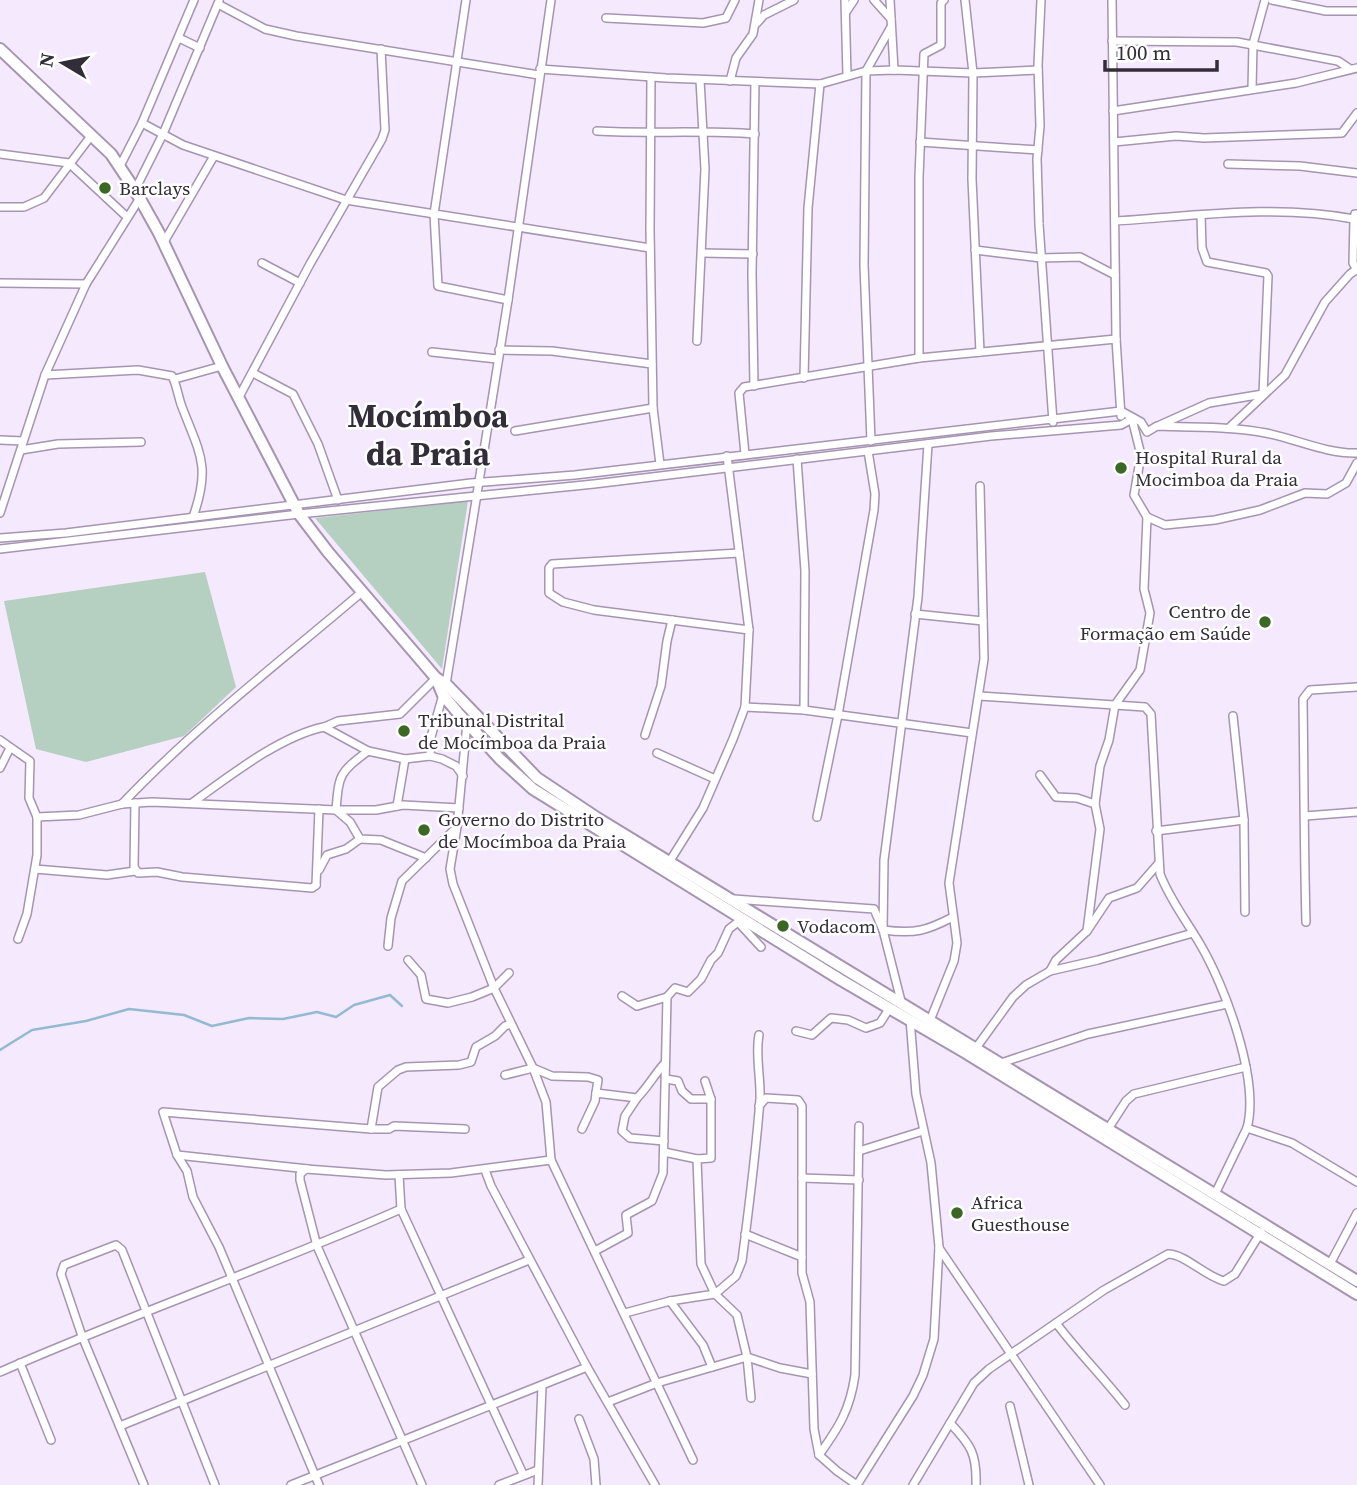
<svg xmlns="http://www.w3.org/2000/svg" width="1357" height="1485" viewBox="0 0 1357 1485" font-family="'Source Serif 4',serif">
  <rect width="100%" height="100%" fill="#f5e9fd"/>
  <!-- green -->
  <g fill="#b5d0c0">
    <path d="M468 501 442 669 315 518Z"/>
    <path d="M205 572 236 687 184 736 86 762 36 749 4 601Z"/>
  </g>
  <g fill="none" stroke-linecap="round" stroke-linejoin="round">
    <!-- stream -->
    <path stroke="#93bad2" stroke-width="2.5" d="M0 1050 32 1030 86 1021 129 1009 184 1015 212 1026 249 1018 283 1019 317 1012 336 1017 354 1005 390 995 402 1006"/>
    <defs>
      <g id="street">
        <path d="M466 0 434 214 438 286 508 300"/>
        <path d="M845 0 847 75"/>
        <path d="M874 0 891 19"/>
        <path d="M890 0 894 70"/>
        <path d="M965 0 973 73 972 179 980 352"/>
        <path d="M1041 0 1038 65 1040 126 1037 159 1039 224 1053 422"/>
        <path d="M1112 0 1116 339 1121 416"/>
        <path d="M1272 0 1326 11H1357"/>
        <path d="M218 4 265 29 296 36 539 75"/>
        <path d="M846 12 854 0"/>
        <path d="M606 18 703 23 726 18 735 0"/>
        <path d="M757 23 764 15 794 0"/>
        <path d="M179 38 200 48"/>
        <path d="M1112 41 1237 42 1338 61 1350 69"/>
        <path d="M540 69 666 78 820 84 866 71 894 70 973 73 1038 70"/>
        <path d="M651 77 650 230 653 408 660 464"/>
        <path d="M730 81 736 58 753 34 759 0"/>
        <path d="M1252 89 1253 44 1265 0"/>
        <path d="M1113 111 1296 83 1357 68"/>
        <path d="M142 123 183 145 346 200 650 248"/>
        <path d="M597 131C650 134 702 130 755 134"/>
        <path d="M920 142 1038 150"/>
        <path d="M1114 142 1176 136 1204 138 1342 133 1357 113"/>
        <path d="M0 154 69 163 127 217"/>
        <path d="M1228 164 1300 166 1357 173"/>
        <path d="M120 166 142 123 194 0"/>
        <path d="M135 190 163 134 219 1"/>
        <path d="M0 207H24L44 198 91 136"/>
        <path d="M1354 219 1353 263 1357 270"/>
        <path d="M1115 221C1194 216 1276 204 1354 219L1355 214H1357"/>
        <path d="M164 242 214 156"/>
        <path d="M975 250 1041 258 1080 257 1115 275"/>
        <path d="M702 253 753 254"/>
        <path d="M262 263 300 283"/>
        <path d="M0 283 86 284"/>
        <path d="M697 341 705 169 700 80"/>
        <path d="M499 350 552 351 652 364"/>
        <path d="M432 352 497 359"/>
        <path d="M919 358V177L924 54 941 45V3L944 0"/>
        <path d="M253 373 293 394 318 444 338 500"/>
        <path d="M45 375 138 370 172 376C177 385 178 397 182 407 200 454 211 466 193 517"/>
        <path d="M804 378 808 208 820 84"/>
        <path d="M175 379 222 366"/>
        <path d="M754 386 752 274 755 82"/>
        <path d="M239 397 310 264 382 139 385 130 381 49"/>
        <path d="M1160 425 1209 403 1263 394 1268 276 1266 273 1207 262 1202 248 1201 215"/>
        <path d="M1230 427 1285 375 1325 302 1350 274 1356 270"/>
        <path d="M515 431 653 408"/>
        <path d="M0 440 23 441"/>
        <path d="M871 441 864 265 866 71 891 27"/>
        <path d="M21 450 58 444 141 442"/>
        <path d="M745 454 739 393 744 387 919 358 1116 339"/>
        <path d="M797 459 805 571 804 710"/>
        <path d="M0 513 45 375 86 284 140 198"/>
        <path d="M1147 517 1165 525 1215 520 1260 510 1305 493 1327 494 1346 483 1357 463"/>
        <path d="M0 538 66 533 471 483 575 475 1121 411 1141 422 1147 432 1157 426C1194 428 1230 426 1266 433 1296 439 1327 454 1357 453"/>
        <path d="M0 549 299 514 594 484 991 436 1121 425 1132 419"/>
        <path d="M739 553 552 564 549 568V593L563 602 594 610 749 630"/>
        <path d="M915 614 983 621"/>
        <path d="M979 696 1145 707 1151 714 1160 874C1170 900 1186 920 1200 944 1225 986 1260 1080 1247 1128L1215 1194"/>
        <path d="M745 707 804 710 972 733"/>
        <path d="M1233 716 1244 820 1245 912"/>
        <path d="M467 723 457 827 450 869 453 884 494 988 533 1068 546 1102 551 1160"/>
        <path d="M324 727 338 721 400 714 436 678"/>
        <path d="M645 735 661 686 667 641 672 620"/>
        <path d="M0 740 30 761 29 798 37 817V855L27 914 18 939"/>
        <path d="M368 751C339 773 339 774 336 810L350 822 360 839 381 840 426 858"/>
        <path d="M657 753 715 779"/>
        <path d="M430 756 431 737 446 684 473 519 508 300 551 0"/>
        <path d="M0 768 10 748"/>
        <path d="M1040 775 1056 797 1077 798 1095 804"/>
        <path d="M135 803 134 867 138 873 157 872 182 877 312 888 316 885"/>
        <path d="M192 803C228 777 280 736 324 727L368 751 405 759 430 756 442 759 456 766 463 776"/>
        <path d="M122 804C195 727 281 661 362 592"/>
        <path d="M397 806 405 759"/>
        <path d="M1305 816 1357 812"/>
        <path d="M37 817 79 815 122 804 152 802 336 810H376L403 805 459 808"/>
        <path d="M817 817 838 715 874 510 875 494 868 451"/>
        <path d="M1156 831 1244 820"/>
        <path d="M668 864 703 808 733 739 745 707 749 630 727 456"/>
        <path d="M35 869 107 875 135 871"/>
        <path d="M319 870 327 855 346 849 360 839"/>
        <path d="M316 885 319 809"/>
        <path d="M734 899 874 909 883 930C915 934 926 931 953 917"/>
        <path d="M1306 922C1304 848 1304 774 1303 699L1310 690 1357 687"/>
        <path d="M1087 931 1100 829 1095 804 1100 766 1109 740 1115 705 1140 670 1150 613 1144 589 1147 517 1134 495 1141 455 1132 419"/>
        <path d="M388 946 391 918 402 881 456 828"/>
        <path d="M408 960 421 975 426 999 448 1003 472 997 494 988 509 973"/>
        <path d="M1050 971 1056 960 1087 931 1109 898 1137 888 1158 864"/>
        <path d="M622 996 637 1006 667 997 675 988 688 992 701 979 711 960 718 953 729 929 738 922 761 947"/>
        <path d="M902 1005 883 930 884 860 918 597 928 444"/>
        <path d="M929 1023 954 961 957 943 949 883 984 659 980 486"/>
        <path d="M796 1031 812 1035 831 1018 848 1020 866 1028 880 1023 889 1009"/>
        <path d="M759 1035C755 1056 761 1078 760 1099 756 1153 749 1207 742 1261L736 1276 715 1294 737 1315 747 1357 780 1368 812 1374"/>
        <path d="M976 1048 1013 997 1026 985 1050 971 1098 960 1193 933"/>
        <path d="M1001 1063 1088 1034 1227 1004"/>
        <path d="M505 1075 533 1068 552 1076 588 1077 598 1080 596 1093 637 1098C648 1087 654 1075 665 1063"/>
        <path d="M666 1079 678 1081 682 1091 691 1099H711"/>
        <path d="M637 1098 625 1116 622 1131 630 1138 664 1141"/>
        <path d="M759 1106 766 1098 798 1100 802 1106V1273L810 1302 814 1429 819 1455 837 1471 857 1485"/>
        <path d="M1247 1128 1292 1143 1357 1182"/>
        <path d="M371 1129 378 1087 398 1070 406 1067 459 1065 471 1062 476 1047 495 1036 505 1026 511 1024"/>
        <path d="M582 1129 595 1101 596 1093"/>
        <path d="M1108 1129 1126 1101 1134 1094 1246 1067"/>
        <path d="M859 1151 923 1131"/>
        <path d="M664 1152 697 1159"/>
        <path d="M177 1155 187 1171 193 1197 219 1247 319 1485"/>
        <path d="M308 1169 177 1155 163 1112 371 1129H389L394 1126 465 1129"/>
        <path d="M485 1170 491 1186 587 1367 655 1485"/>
        <path d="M399 1175 401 1209 523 1474"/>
        <path d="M802 1178 859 1180"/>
        <path d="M745 1234 802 1257"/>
        <path d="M939 1248 1100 1485"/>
        <path d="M595 1251 628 1233 626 1215 652 1201 663 1173 667 997"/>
        <path d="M1330 1264 1357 1213"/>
        <path d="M670 1301 703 1345 712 1367"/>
        <path d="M625 1313 670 1301 715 1294 701 1264 697 1159 711 1158V1099L705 1081"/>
        <path d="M1056 1323C1078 1352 1103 1377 1125 1405"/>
        <path d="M20 1363 51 1440"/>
        <path d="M0 1372C132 1314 269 1267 401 1209"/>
        <path d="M608 1402 657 1383 747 1357 751 1398"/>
        <path d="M1010 1406 1029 1485"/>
        <path d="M579 1419 594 1459 596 1485"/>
        <path d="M950 1423C971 1445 977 1454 976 1485"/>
        <path d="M120 1426 529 1260"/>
        <path d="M819 1455C839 1427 850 1410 855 1375L859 1126"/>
        <path d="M144 1485 82 1336 61 1274 64 1265 116 1245 122 1250 215 1485"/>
        <path d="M291 1485 587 1367"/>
        <path d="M422 1485 317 1246 300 1180V1174L306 1169 386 1175 451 1173 551 1160 693 1460"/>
        <path d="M499 1485 538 1470"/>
        <path d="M538 1485 542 1386"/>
        <path d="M857 1485 913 1396 923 1375 934 1339 939 1247 931 1163 916 1094 910 1019"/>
        <path d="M913 1485 974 1383 989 1369 1104 1290 1168 1254C1185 1254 1206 1277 1224 1281L1235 1274 1261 1232"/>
      </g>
      <g id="secondary">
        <path d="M0 49 111 154 135 190 159 233 222 366 299 514 328 552 436 678 443 695 458 713 500 759 533 789 841 980 966 1053 1357 1294"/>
        <path d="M436 678 446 684 537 778 597 818 1357 1281"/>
      </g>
    </defs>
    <!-- street casing -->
    <use href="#street" stroke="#a694b3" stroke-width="10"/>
    <!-- secondary casing -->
    <use href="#secondary" stroke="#a694b3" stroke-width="14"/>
    <!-- street -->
    <use href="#street" stroke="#fff" stroke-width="7"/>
    <!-- secondary -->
    <use href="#secondary" stroke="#fff" stroke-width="10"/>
  </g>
  <!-- markers -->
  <g fill="#3c6826" stroke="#fff" stroke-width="2.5">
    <circle cx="105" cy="188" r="7"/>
    <circle cx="1121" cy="468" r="7"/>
    <circle cx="1265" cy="622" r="7"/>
    <circle cx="404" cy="731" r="7"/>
    <circle cx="424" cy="830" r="7"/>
    <circle cx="783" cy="926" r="7"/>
    <circle cx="957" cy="1213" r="7"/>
  </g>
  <g text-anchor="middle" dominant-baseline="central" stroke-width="5" stroke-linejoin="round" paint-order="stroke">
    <!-- poi labels -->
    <g font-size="19" fill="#332c39" stroke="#fff" text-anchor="start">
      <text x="119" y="188">Barclays</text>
      <text x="1135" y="457">Hospital Rural da<tspan x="1135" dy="22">Mocimboa da Praia</tspan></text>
      <text x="1251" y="611" text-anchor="end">Centro de<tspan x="1251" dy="22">Formação em Saúde</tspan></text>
      <text x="418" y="720">Tribunal Distrital<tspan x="418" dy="22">de Mocímboa da Praia</tspan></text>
      <text x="438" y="819">Governo do Distrito<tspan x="438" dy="22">de Mocímboa da Praia</tspan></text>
      <text x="797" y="926">Vodacom</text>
      <text x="971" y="1202">Africa<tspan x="971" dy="22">Guesthouse</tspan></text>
    </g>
    <!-- town labels -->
    <g font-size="33" font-weight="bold" fill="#332c39" stroke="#fff">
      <text x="428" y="415">Mocímboa<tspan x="428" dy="38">da Praia</tspan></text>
    </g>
  </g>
  <!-- north arrow -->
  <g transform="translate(63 63) rotate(280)" stroke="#ffffff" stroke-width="5" paint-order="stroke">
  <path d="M0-5L12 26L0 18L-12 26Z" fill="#332c39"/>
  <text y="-10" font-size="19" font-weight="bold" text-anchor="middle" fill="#332c39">N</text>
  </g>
  <!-- scale -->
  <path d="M1105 60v10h112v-10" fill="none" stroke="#332c39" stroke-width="3.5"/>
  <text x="1116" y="60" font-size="21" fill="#332c39" stroke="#ffffff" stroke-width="5" paint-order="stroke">100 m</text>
</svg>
